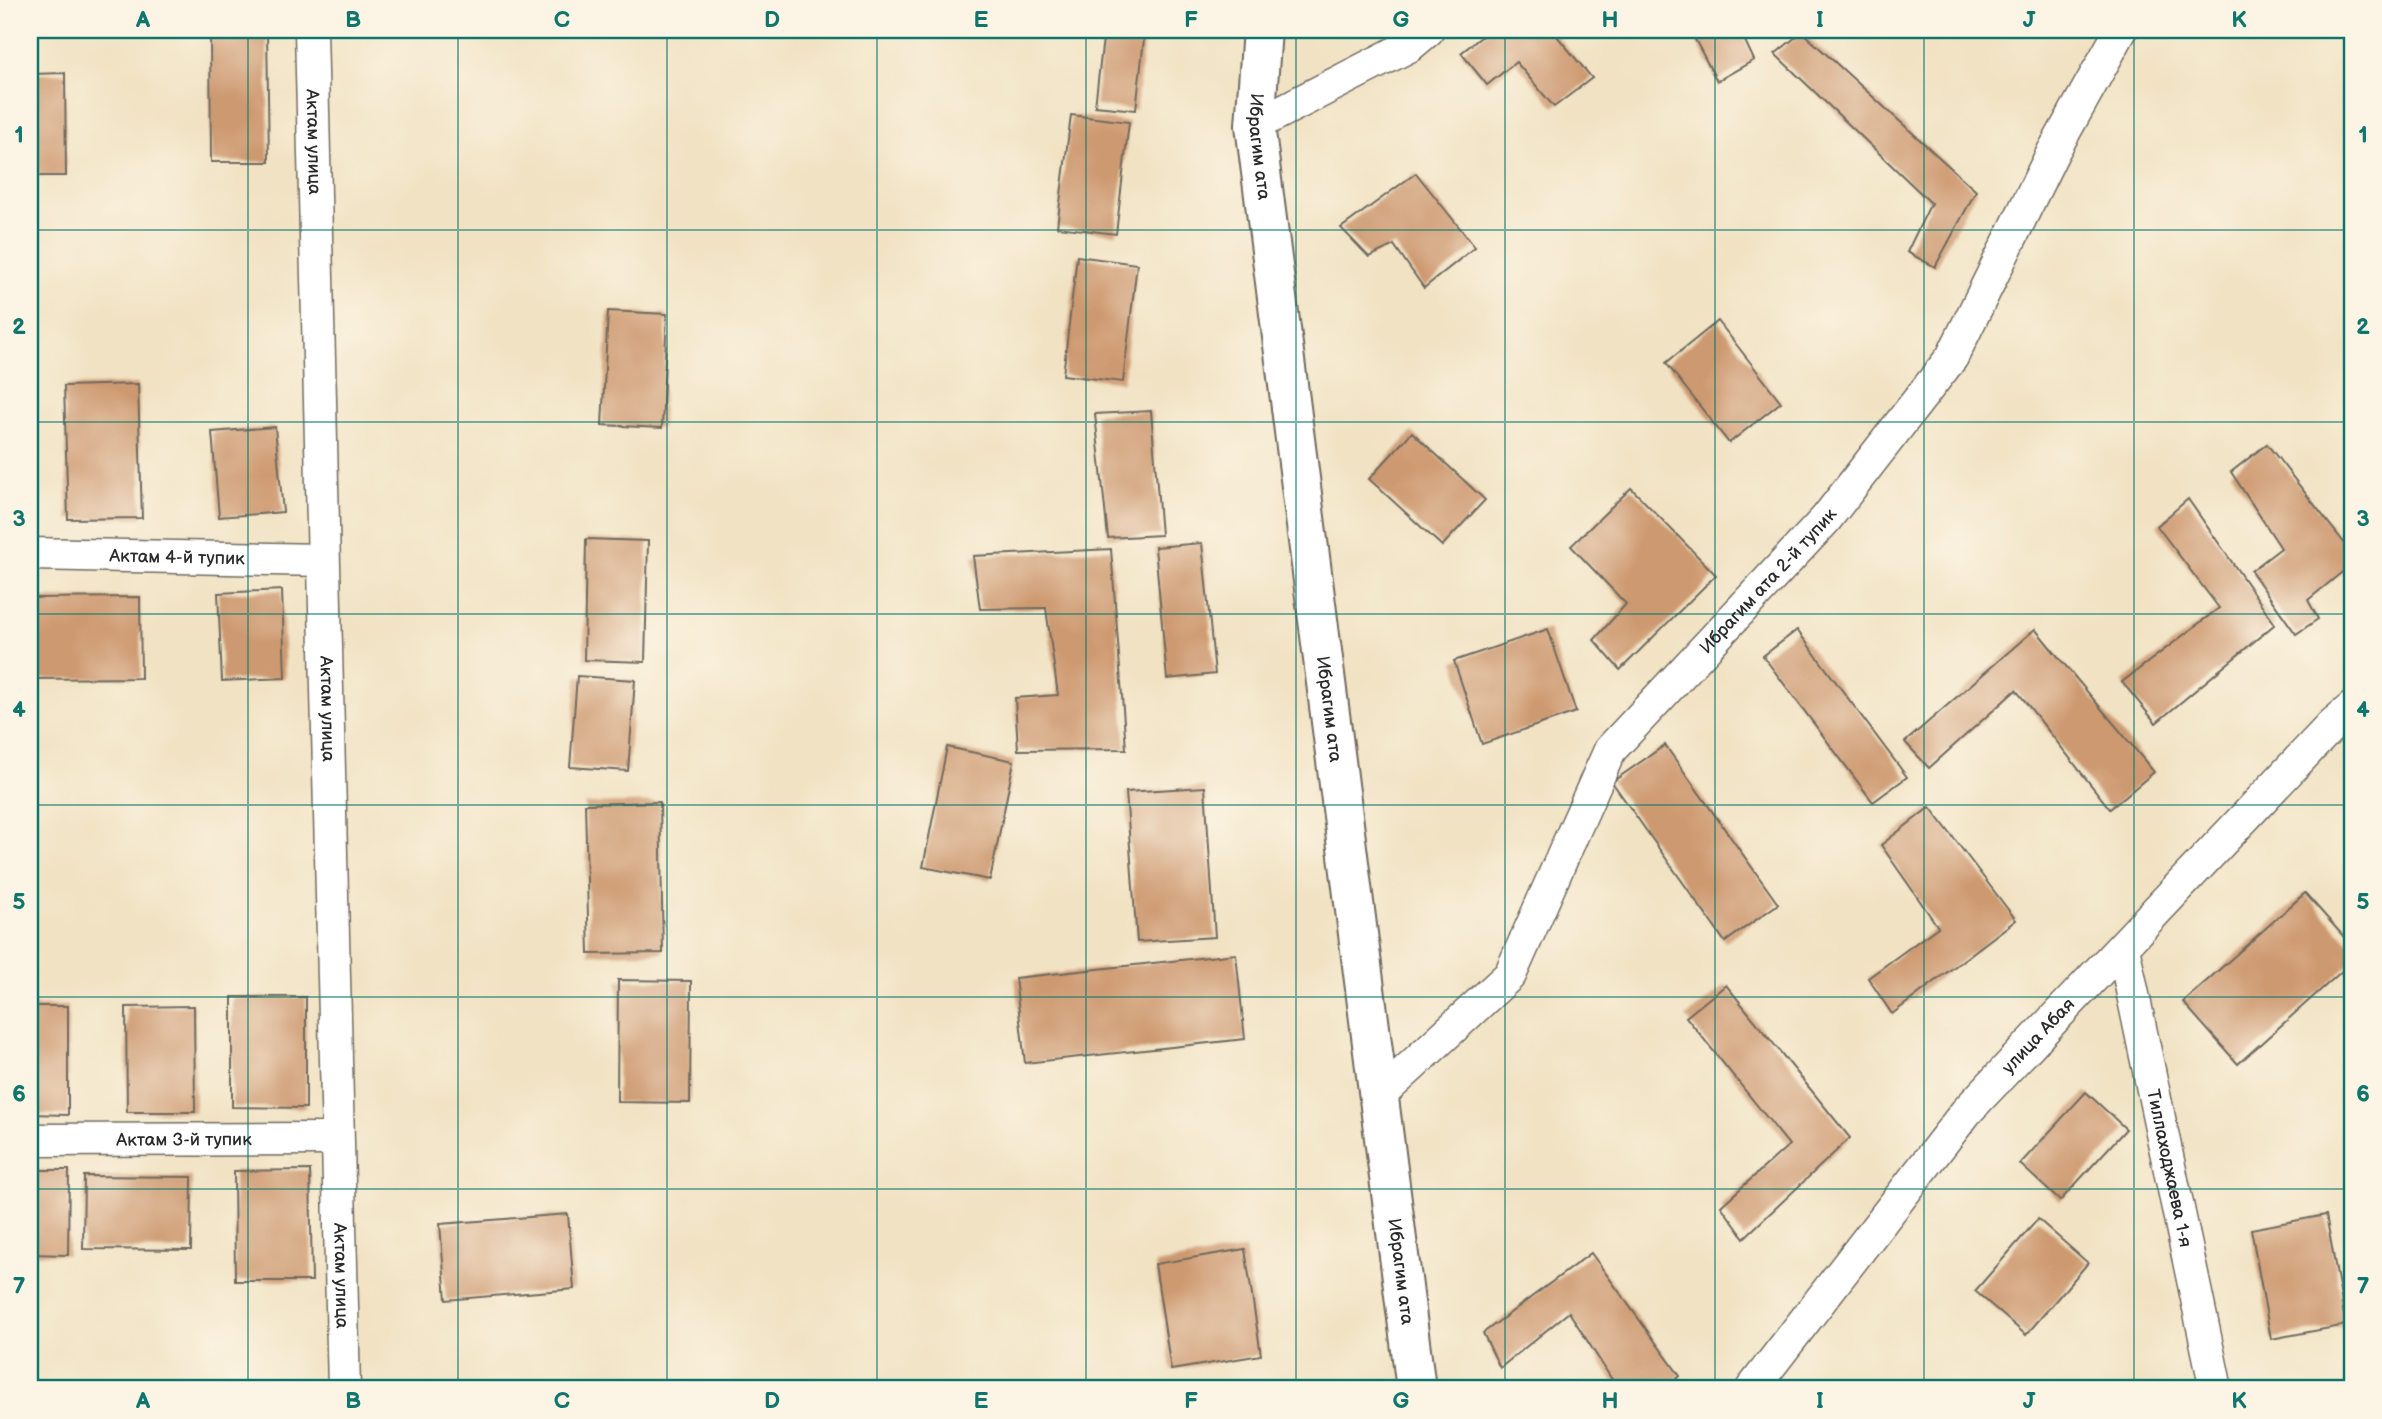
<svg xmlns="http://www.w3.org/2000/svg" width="2382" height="1419" viewBox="0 0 2382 1419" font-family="'Balsamiq Sans',sans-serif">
  <rect width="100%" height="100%" fill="#fcf5e5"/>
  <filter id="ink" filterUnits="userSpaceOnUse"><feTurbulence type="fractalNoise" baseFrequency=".0143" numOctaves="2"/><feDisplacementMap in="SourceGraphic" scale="14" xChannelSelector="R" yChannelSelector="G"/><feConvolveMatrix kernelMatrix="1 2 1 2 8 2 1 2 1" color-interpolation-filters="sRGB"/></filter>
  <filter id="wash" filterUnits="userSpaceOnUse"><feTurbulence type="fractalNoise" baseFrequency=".00686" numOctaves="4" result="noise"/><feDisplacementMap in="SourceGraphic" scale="28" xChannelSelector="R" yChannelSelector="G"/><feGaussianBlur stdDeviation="1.57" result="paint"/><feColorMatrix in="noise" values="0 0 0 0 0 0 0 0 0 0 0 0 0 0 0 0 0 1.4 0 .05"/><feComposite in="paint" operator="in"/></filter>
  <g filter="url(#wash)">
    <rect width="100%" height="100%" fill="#f1e2c3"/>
    <g id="blocks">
      <!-- building -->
      <g fill="#cd996f">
        <path d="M210 30H267L269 162H211Z"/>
        <path d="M1104 30H1145L1136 110 1095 106Z"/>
        <path d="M1490 30H1552L1592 78 1554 107 1516 62 1487 85 1461 53Z"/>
        <path d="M1690 30H1740L1754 60 1717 81Z"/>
        <path d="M1802 32 1976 191 1935 267 1907 252 1931 203 1775 54Z"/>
        <path d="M65 73 66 176H30V74Z"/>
        <path d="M1071 115 1129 122 1116 234 1057 227Z"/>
        <path d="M1416 173 1475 247 1424 288 1394 245 1369 257 1341 228Z"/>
        <path d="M1077 256 1137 264 1123 382 1063 375Z"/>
        <path d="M608 311 667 314 662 428 602 425Z"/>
        <path d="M1718 321 1781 402 1729 443 1666 363Z"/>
        <path d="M138 384 142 518 68 519 64 386Z"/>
        <path d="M1151 411 1161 535 1108 538 1095 414Z"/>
        <path d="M275 427 283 512 219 517 212 432Z"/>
        <path d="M1412 432 1485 500 1442 546 1369 479Z"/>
        <path d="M2267 444 2352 553V564L2308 600 2318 619 2296 634 2251 571 2281 548 2231 472Z"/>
        <path d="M1631 488 1716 575 1620 670 1594 640 1626 604 1571 546Z"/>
        <path d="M2188 499 2275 624 2156 723 2122 682 2219 608 2157 526Z"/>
        <path d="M586 539 648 541 645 662 584 660Z"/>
        <path d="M1202 543 1215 674 1167 679 1155 547Z"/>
        <path d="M1111 549 1126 749 1018 750 1015 698 1058 695 1046 608 980 609 973 556Z"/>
        <path d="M282 590 285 678 222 681 218 593Z"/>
        <path d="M140 597 141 678 30 679V598Z"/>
        <path d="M1548 629 1576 712 1482 744 1454 661Z"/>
        <path d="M2035 629 2154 772 2110 809 2016 690 1929 768 1905 742Z"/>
        <path d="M1797 630 1907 777 1873 802 1763 656Z"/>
        <path d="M577 676 635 680 628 771 570 767Z"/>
        <path d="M1665 745 1778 904 1725 942 1612 782Z"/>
        <path d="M947 747 1014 761 990 880 923 867Z"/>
        <path d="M1205 787 1215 937 1137 942 1126 792Z"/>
        <path d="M660 802 663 953 589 954 585 804Z"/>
        <path d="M1930 807 2016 920 1892 1014 1868 978 1938 927 1881 845Z"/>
        <path d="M2305 893 2352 946V962L2238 1064 2183 1002Z"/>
        <path d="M1236 954 1245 1039 1025 1063 1015 978Z"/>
        <path d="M618 980 691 981 690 1103 617 1102Z"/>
        <path d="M1726 985 1850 1138 1744 1238 1721 1206 1789 1145 1686 1017Z"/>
        <path d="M232 997H306V1108L232 1107Z"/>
        <path d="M30 1006H68V1115L30 1114Z"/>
        <path d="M194 1006 195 1112H127L126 1007Z"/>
        <path d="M2086 1092 2126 1129 2060 1201 2020 1164Z"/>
        <path d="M30 1170H69L68 1255 30 1254Z"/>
        <path d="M310 1170 312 1281H235L234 1171Z"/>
        <path d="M84 1176 192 1177 191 1250 83 1249Z"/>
        <path d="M568 1214 574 1289 446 1300 440 1224Z"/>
        <path d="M2326 1215 2346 1325 2271 1339 2251 1229Z"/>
        <path d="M2038 1219 2088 1263 2026 1335 1975 1291Z"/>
        <path d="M1245 1249 1261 1355 1171 1370 1155 1264Z"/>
        <path d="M1591 1253 1680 1376 1661 1389H1618L1569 1312 1500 1368 1483 1333Z"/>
      </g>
    </g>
  </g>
  <g filter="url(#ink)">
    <use href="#blocks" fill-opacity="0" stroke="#706b60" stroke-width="2"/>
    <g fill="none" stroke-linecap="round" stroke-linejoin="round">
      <defs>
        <g id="minor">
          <path id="s1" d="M311 30 344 1389"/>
          <path d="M1255 125 1409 46 1428 30"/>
          <path id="s2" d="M30 554 323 560"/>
          <path id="s3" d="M2123 947 2216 1389"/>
          <path id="s4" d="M1379 1096 1510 975 1610 750 1826 519 1952 357 2053 152 2121 30"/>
          <path id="s5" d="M30 1140 337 1139"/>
          <path id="s6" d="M1752 1389 1966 1112 2332 725 2352 708"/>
        </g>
        <g id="tertiary">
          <path id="s7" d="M1262 30 1255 125 1416 1389"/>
        </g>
      </defs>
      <!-- minor casing -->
      <use href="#minor" stroke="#706b60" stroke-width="35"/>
      <!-- tertiary casing -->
      <use href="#tertiary" stroke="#706b60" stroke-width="42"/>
      <!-- minor -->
      <use href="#minor" stroke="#fff" stroke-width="32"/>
      <!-- tertiary -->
      <use href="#tertiary" stroke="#fff" stroke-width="38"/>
    </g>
  </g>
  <!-- grid -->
  <path fill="none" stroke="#0f766e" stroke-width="2" stroke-opacity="0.55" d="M248 30V1389M458 30V1389M667 30V1389M877 30V1389M1086 30V1389M1296 30V1389M1505 30V1389M1715 30V1389M1924 30V1389M2134 30V1389M30 230H2352M30 422H2352M30 614H2352M30 805H2352M30 997H2352M30 1189H2352"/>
  <g text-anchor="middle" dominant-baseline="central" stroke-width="6" stroke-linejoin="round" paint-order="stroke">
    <!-- street labels -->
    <g font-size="18" fill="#2b2b2b" stroke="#fcf5e5">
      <text stroke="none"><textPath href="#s1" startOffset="112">Актам улица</textPath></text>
      <text stroke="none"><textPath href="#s7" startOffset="117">Ибрагим ата</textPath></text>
      <text stroke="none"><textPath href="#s2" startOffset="147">Актам 4-й тупик</textPath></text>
      <text stroke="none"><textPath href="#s4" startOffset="656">Ибрагим ата 2-й тупик</textPath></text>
      <text stroke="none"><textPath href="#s1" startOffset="679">Актам улица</textPath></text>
      <text stroke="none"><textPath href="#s7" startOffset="684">Ибрагим ата</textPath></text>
      <text stroke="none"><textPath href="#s6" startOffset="455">улица Абая</textPath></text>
      <text stroke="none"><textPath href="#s5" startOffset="154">Актам 3-й тупик</textPath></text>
      <text stroke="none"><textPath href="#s3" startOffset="226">Тиллаходжаева 1-я</textPath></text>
      <text stroke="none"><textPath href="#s7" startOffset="1251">Ибрагим ата</textPath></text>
      <text stroke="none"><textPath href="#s1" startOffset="1246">Актам улица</textPath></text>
    </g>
  </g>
  <!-- margin -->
  <rect width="2382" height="1419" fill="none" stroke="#fcf5e5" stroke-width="77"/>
  <rect x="38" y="38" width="2306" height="1342" fill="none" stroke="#0f766e" stroke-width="2.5"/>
  <g font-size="23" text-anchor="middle" font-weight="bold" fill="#0f766e">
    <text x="143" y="27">A</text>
    <text x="353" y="27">B</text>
    <text x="562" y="27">C</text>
    <text x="772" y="27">D</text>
    <text x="981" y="27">E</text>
    <text x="1191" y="27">F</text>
    <text x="1401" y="27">G</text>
    <text x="1610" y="27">H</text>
    <text x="1820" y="27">I</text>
    <text x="2029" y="27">J</text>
    <text x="2239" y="27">K</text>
    <text x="19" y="142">1</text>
    <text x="2363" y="142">1</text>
    <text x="19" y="334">2</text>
    <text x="2363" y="334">2</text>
    <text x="19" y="526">3</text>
    <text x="2363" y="526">3</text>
    <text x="19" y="717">4</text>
    <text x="2363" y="717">4</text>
    <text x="19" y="909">5</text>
    <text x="2363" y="909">5</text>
    <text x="19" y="1101">6</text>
    <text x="2363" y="1101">6</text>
    <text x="19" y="1293">7</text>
    <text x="2363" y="1293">7</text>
    <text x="143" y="1408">A</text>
    <text x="353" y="1408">B</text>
    <text x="562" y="1408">C</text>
    <text x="772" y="1408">D</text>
    <text x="981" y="1408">E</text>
    <text x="1191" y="1408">F</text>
    <text x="1401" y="1408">G</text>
    <text x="1610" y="1408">H</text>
    <text x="1820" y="1408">I</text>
    <text x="2029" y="1408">J</text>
    <text x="2239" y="1408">K</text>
  </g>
</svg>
